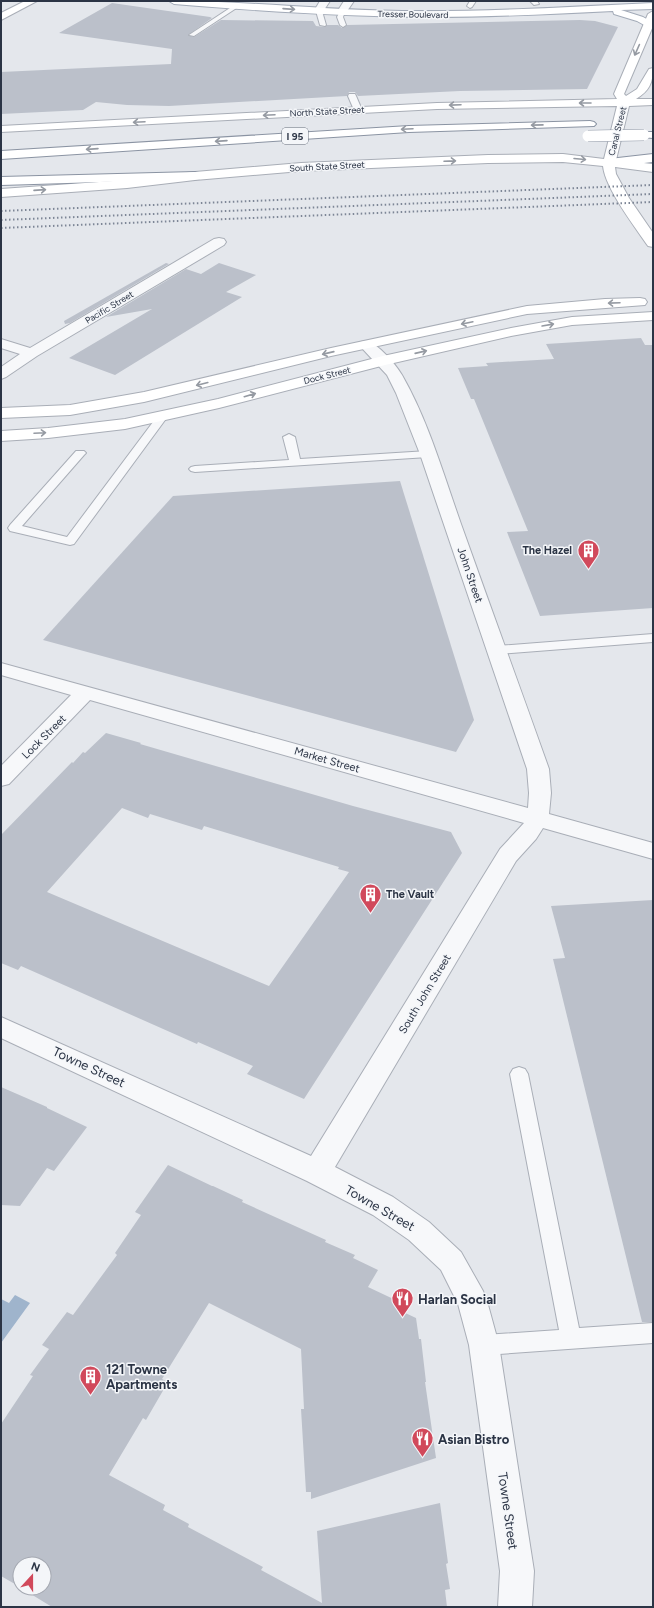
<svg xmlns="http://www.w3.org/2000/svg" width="654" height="1608" viewBox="0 0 654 1608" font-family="Figtree,sans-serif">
  <rect width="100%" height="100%" fill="#e4e7ec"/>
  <!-- water -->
  <path fill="#9fb4cc" d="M15 1295 30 1303 1 1343V1299L9 1303Z"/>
  <!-- building -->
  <g fill="#bbc0ca" fill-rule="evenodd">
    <path d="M112 3 210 17 212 18 188 35 194 37 221 20 313 21 316 26 325 27 327 25H338L342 28 347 25 580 20 595 21 618 27 587 89 460 91 358 96 355 92H349L347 96 169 106 127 105 96 102 83 110 1 114V72L171 64 172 49 59 33Z"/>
    <path d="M166 263 169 264 70 323 65 324 64 321Z"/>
    <path d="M219 263 256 275 226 292 242 297 115 375 69 358 152 309 106 317 186 269 201 274Z"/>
    <path d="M641 338 645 345H653V608L540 616 507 532 528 531 474 399H471L458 368 488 366 486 363 554 359 546 344Z"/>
    <path d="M400 481 474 720 456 752 43 640 173 496Z"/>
    <path d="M106 733 141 743 140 744 353 806 451 832 462 853 304 1099 247 1074 253 1066 198 1042 197 1044 21 966 18 970 1 963V835L72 762 73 763 83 752 85 753ZM122 808 148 818 150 814 202 830 204 826 339 867 338 869 349 872 269 986 47 892Z"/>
    <path d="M653 900V1322H642L553 959 565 958 551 906Z"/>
    <path d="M1 1087 47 1107V1108L87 1127 54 1171 47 1168 20 1206 1 1205Z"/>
    <path d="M168 1165 212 1186H213L243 1200 242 1202 326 1240 325 1242 355 1255 353 1258 378 1270 368 1287 404 1304 401 1311 416 1318 419 1339H421L426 1382H425L436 1458 311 1499V1492H306L301 1409H304L301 1349 209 1303 162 1379 168 1382 146 1420 143 1418 109 1475 165 1505 163 1510 189 1524 188 1527 263 1567 261 1570 322 1603 317 1531 440 1503 448 1563 446 1564 450 1589 445 1590 447 1607H52L21 1588H44V1564H20V1587L1 1576V1424L33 1376 30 1375 49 1349 42 1345 67 1312 73 1315 117 1255 115 1253 141 1215 135 1212Z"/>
  </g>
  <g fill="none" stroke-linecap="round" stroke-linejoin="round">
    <defs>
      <g id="lane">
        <path d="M470 1H476L472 7 470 8 467 6Z"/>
        <path d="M530 1H537L539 4 534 5Z"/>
        <path d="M236 4 239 6 238 7 194 36 189 35Z"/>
        <path d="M319 9 322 11 326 25 325 26 320 25 316 11Z"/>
        <path d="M342 10 345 12 343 17 346 25 343 27 340 25 337 17 340 11Z"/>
        <path d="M349 94H355L356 96 362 110 361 112H355L354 110 348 96Z"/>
        <path d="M163 413 168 416 74 544 70 545 10 531 8 528 10 525 76 451H84L86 453 84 455 22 526 67 537 159 414Z"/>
        <path d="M289 434 295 437 300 459 428 451 432 452 434 454 432 456 428 457 195 472 191 471 189 469 191 467 195 466 289 460 283 437Z"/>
        <path d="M653 634V642L497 654 492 653 490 650 492 647 497 646Z"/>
        <path d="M519 1067 525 1069 528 1074 579 1328 653 1323V1343L484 1355 477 1352 474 1345 477 1338 484 1335 559 1330 510 1074 513 1069Z"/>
      </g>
      <g id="street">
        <path d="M320 1H330L322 13 319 14 314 11Z"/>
        <path d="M344 1H354L345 14H339L337 12Z"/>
        <path d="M219 238 224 239 226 242 224 245 37 356 6 377 1 379V367L20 354 1 348V339L30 348 214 239Z"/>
        <path d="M366 341C378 343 396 365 402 375 428 420 444 476 461 524 490 606 520 687 549 769L551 793 549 814 653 843V859L543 828 536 839 516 861 335 1167 393 1197 429 1222 461 1252 483 1291 487 1301 499 1345 534 1571 532 1607H498L500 1571 469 1345 458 1304 441 1270 409 1240 373 1215 307 1181 1 1038V1017L311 1156 500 849 524 823 90 700 9 784 1 786V766L71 695 1 675V663L528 808 529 793 527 769 420 454 396 393 387 375 359 345 361 342Z"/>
      </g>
      <g id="secondary">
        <path d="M25 1H37L1 20V13Z"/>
        <path d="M653 11V26L624 94 626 96 637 89 649 69 653 68C653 83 649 91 636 99H653V105L629 106 616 160 653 164V172L615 167 616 174 629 198 653 233V247L648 246C635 227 605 188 603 166L563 162 488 163 301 171 195 180 127 188 1 197V189L127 180 195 172 301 163 488 155 563 154 604 159 617 106 437 109 1 132V126L437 103 617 99 614 94 648 14Z"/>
        <path d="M640 298 645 299 647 302 645 305 527 314 331 356 144 402 70 415 1 418V408L70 405 144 392 331 348 527 306 605 299Z"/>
        <path d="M653 312V320L572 325 511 336 385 365 219 408 125 429 48 438 1 441V431L48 428 125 419 218 399 383 356 511 328 572 317Z"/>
      </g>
      <path id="primary" d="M169 1C247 1 324 10 402 11 486 12 569 7 653 3V9L621 10 643 17 652 22 653 25 649 27 646 26 637 21 614 14 613 11C554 14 494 17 434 17 347 17 261 11 174 4Z"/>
      <g id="highway">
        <path d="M590 121 594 122 596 124 594 126 409 132 1 159V151L409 126Z"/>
        <path d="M644 132H653V138L640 137 638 135 640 133Z"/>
        <path d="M653 154V162L609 167 605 166 603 163 605 160 609 159Z"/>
        <path d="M195 172 199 173 201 176 199 179 1 185V177Z"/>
      </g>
    </defs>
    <!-- lane casing -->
    <use href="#lane" stroke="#a9aeb7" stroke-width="2"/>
    <!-- street casing -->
    <use href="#street" stroke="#a9aeb7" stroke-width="2"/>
    <!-- secondary casing -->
    <use href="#secondary" stroke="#a9aeb7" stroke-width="2"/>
    <!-- primary casing -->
    <use href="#primary" stroke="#a3abb8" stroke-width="2"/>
    <!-- highway casing -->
    <use href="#highway" stroke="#8b94a3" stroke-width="2"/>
    <!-- lane -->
    <use href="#lane" fill="#f7f8fa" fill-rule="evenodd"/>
    <!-- street -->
    <use href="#street" fill="#f7f8fa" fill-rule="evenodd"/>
    <!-- secondary -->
    <use href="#secondary" fill="#fff" fill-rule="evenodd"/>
    <!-- primary -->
    <use href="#primary" fill="#fff" fill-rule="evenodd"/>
    <!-- highway -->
    <use href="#highway" fill="#fff" fill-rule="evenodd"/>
    <!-- rail -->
    <g stroke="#7d8696" stroke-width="2" stroke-dasharray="1.5 2.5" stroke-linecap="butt">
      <path d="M1 211 653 185"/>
      <path d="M1 220 653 194"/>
      <path d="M1 228 653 202"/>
    </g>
    <defs>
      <path id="highway-bridge" d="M588 136 644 135"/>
    </defs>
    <!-- highway-bridge casing -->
    <use href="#highway-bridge" stroke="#8b94a3" stroke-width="12" stroke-linecap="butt"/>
    <!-- highway-bridge -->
    <use href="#highway-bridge" stroke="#fff" stroke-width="11"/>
  </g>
  <!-- one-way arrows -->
  <defs><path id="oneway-shaft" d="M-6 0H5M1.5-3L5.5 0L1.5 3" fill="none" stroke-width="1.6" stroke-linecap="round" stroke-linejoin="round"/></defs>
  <g stroke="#959aa2">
    <use href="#oneway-shaft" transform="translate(289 9) rotate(4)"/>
    <use href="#oneway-shaft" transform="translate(637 50) rotate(114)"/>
    <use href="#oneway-shaft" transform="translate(585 103) rotate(180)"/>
    <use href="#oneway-shaft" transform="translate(455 105) rotate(178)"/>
    <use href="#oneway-shaft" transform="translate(269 115) rotate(177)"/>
    <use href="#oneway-shaft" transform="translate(139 122) rotate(177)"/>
    <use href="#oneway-shaft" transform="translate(537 125) rotate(179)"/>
    <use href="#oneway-shaft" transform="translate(407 129) rotate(177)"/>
    <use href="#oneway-shaft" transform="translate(221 141) rotate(176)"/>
    <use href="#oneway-shaft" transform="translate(92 149) rotate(176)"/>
    <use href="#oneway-shaft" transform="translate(580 159) rotate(5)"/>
    <use href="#oneway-shaft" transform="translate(450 161) rotate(-2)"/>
    <use href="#oneway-shaft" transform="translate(40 190) rotate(-4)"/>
    <use href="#oneway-shaft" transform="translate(614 303) rotate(178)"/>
    <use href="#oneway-shaft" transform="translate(467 323) rotate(168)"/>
    <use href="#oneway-shaft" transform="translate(548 325) rotate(-10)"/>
    <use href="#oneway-shaft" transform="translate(421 352) rotate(-13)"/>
    <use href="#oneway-shaft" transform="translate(328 353) rotate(167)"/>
    <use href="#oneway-shaft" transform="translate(202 384) rotate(166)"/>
    <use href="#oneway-shaft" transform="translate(250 395) rotate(-16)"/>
    <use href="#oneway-shaft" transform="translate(40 433) rotate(-3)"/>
  </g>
  <!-- icons -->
  <defs>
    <symbol id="building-pin" viewBox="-11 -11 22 30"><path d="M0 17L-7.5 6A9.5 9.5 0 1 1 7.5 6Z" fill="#d1495b" stroke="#f4f6f9"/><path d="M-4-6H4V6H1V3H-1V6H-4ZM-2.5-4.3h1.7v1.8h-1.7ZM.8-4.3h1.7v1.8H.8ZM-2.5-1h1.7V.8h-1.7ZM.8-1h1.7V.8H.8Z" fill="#fff"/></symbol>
    <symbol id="restaurant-pin" viewBox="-11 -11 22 30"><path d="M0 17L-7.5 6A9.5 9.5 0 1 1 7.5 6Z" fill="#d1495b" stroke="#f4f6f9"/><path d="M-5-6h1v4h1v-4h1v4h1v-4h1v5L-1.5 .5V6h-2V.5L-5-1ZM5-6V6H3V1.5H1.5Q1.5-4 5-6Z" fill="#fff"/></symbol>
  </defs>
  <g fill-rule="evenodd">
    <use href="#building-pin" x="576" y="538" width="25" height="34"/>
    <use href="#building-pin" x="358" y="882" width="25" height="34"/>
    <use href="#restaurant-pin" x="390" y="1286" width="25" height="34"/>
    <use href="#building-pin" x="78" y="1364" width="25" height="34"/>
    <use href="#restaurant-pin" x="410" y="1426" width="25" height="34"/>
  </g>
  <g text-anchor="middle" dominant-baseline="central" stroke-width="3" stroke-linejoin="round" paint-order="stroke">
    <!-- far-street labels -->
    <g font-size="9" fill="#2b3445" stroke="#f4f6f9">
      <text transform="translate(413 14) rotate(1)">Tresser Boulevard</text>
      <text transform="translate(327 111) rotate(-3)">North State Street</text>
      <text transform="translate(617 131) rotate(-76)">Canal Street</text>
      <text transform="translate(327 166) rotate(-3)">South State Street</text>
      <text transform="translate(109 307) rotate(-31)">Pacific Street</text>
      <text transform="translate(327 375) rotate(-14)">Dock Street</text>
    </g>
    <!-- shield labels -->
    <rect fill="#f4f6f9" stroke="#676e7b" stroke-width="1" x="282" y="128" width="26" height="16" rx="3"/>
    <g font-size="10" font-weight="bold" fill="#2b3445">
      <text x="295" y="136">I 95</text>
    </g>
    <!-- poi labels -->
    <g font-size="11" font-weight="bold" fill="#2b3445" stroke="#f4f6f9" text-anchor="end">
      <text x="572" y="550">The Hazel</text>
      <text x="386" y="894" text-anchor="start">The Vault</text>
    </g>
    <!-- street labels -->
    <g font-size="11" fill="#2b3445" stroke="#f4f6f9">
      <text transform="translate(470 575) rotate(71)">John Street</text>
      <text transform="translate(44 737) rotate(-45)">Lock Street</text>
      <text transform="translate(327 760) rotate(16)">Market Street</text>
      <text transform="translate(425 994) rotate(-59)">South John Street</text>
    </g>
    <!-- near-street labels -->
    <g font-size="13" fill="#2b3445" stroke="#f4f6f9">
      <text transform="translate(89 1067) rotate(25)">Towne Street</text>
      <text transform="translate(380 1208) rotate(30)">Towne Street</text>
      <text transform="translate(508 1511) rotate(82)">Towne Street</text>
    </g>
    <!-- near-poi labels -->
    <g font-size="13" font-weight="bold" fill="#2b3445" stroke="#f4f6f9" text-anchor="start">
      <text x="418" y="1299">Harlan Social</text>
      <text x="106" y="1369">121 Towne<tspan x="106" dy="15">Apartments</tspan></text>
      <text x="438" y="1439">Asian Bistro</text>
    </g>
  </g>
  <!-- border -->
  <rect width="654" height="1608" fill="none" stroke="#2b3445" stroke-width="4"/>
  <!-- north arrow -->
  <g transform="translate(32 1576) rotate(21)"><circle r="19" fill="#f4f6f9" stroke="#a4a8b1"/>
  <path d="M0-3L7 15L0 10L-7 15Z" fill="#d1495b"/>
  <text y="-6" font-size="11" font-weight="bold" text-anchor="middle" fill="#2b3445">N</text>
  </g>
</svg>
